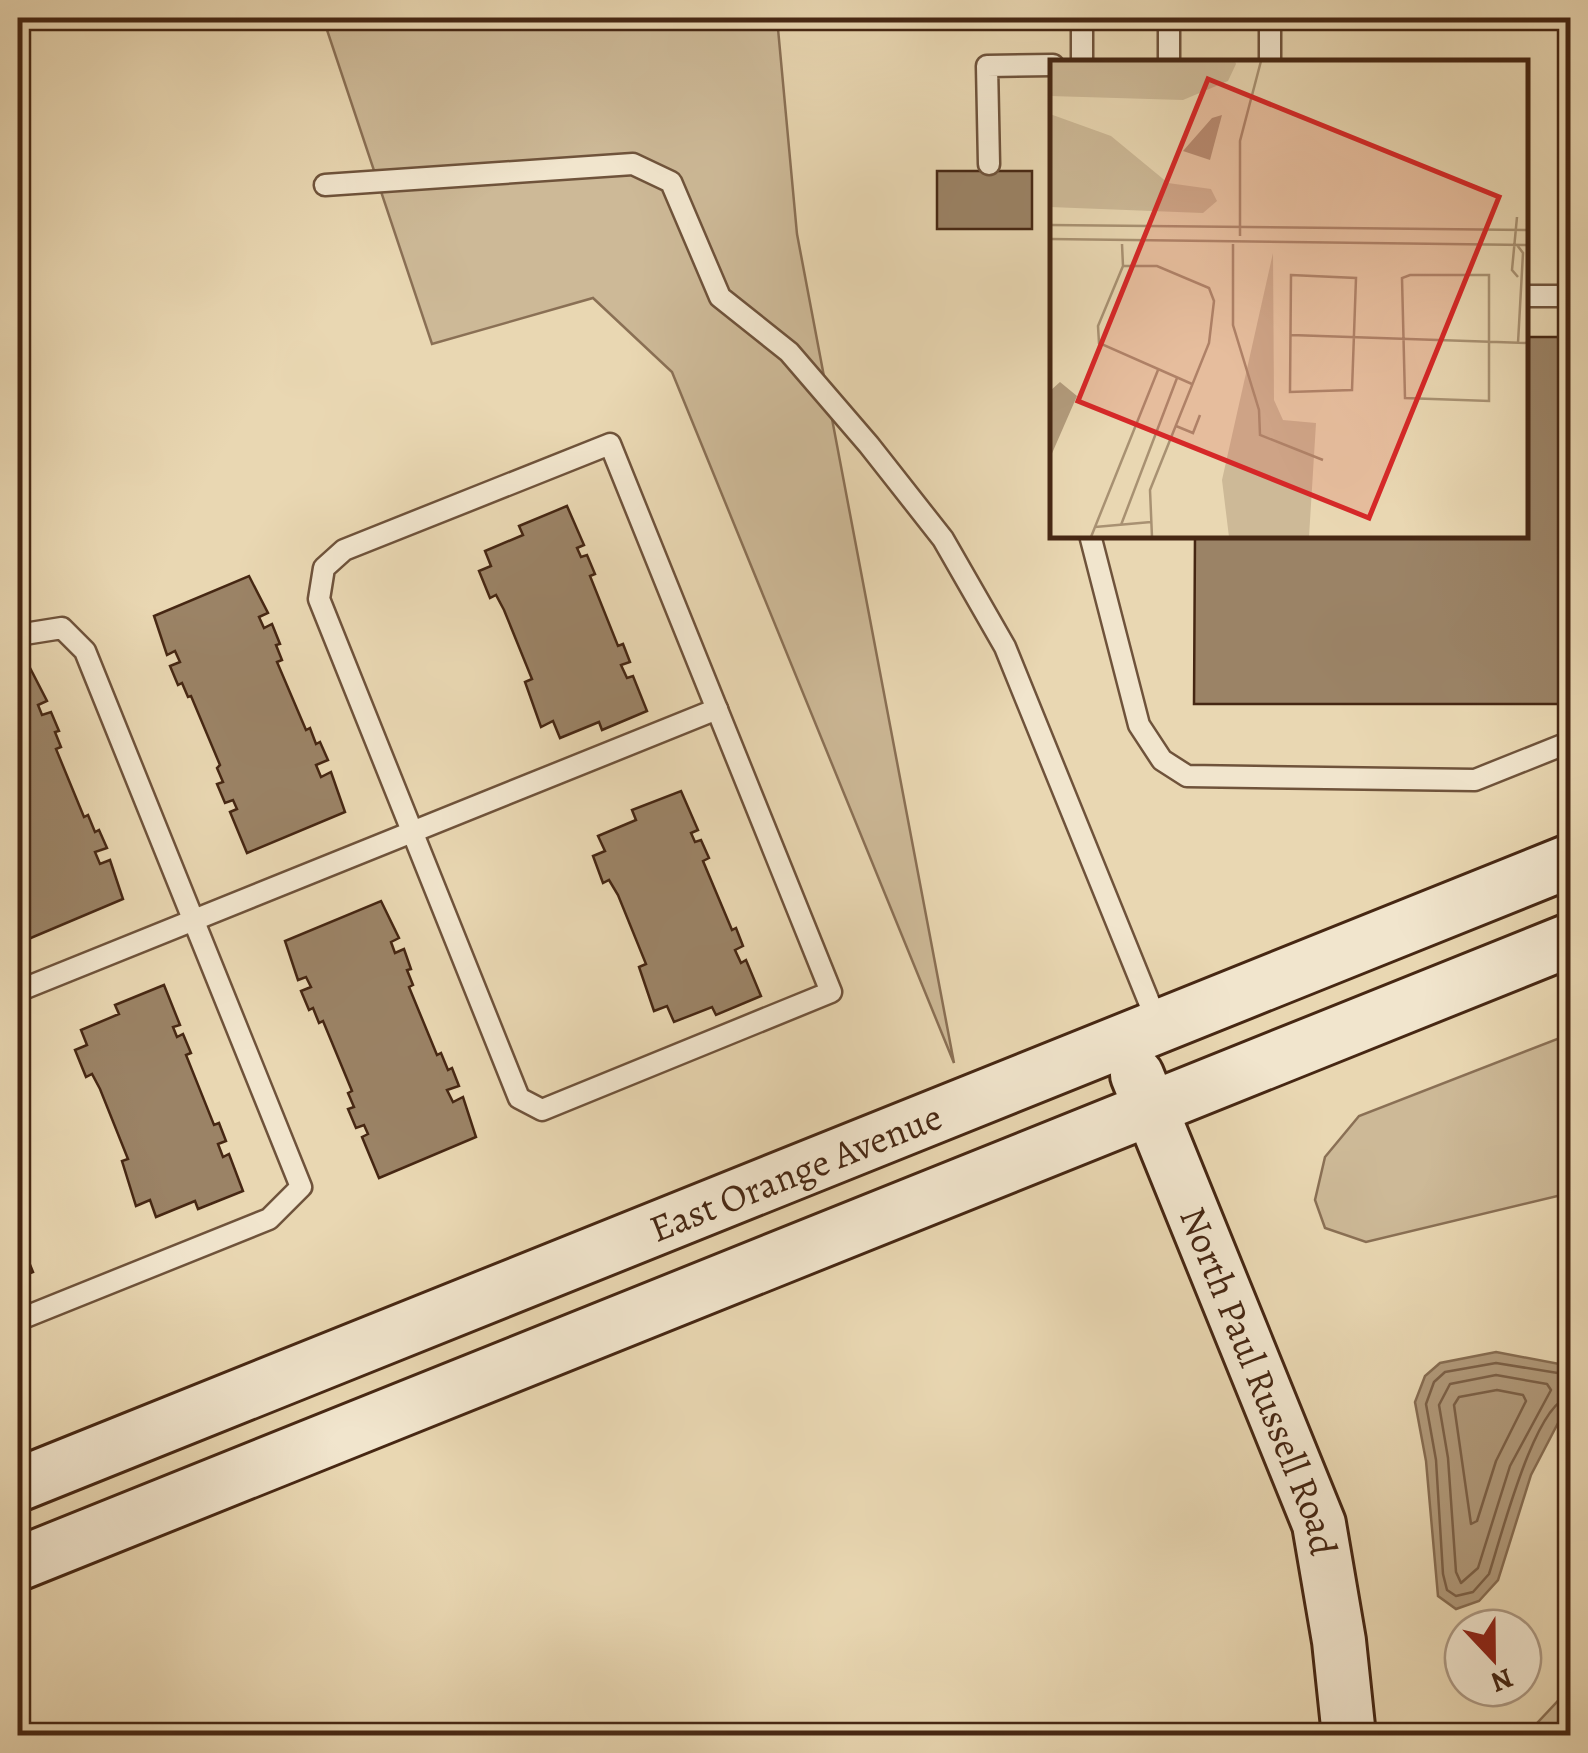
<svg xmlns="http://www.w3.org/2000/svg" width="1588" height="1753" viewBox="0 0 1588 1753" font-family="Alegreya,serif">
  <rect width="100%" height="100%" fill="#e9d7b2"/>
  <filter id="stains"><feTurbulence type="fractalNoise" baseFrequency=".002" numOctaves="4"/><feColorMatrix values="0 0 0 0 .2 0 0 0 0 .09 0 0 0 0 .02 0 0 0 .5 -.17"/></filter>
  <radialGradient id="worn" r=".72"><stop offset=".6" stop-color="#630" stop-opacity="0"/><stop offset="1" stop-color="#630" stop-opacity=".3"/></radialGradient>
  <!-- green -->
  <g fill="#cdb997" stroke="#8a7055" stroke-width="2.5">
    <path d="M323 18H777L797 234 954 1063 672 372 593 298 432 344Z"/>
    <path d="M1570 1034V1193L1366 1242 1325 1228 1315 1200 1325 1157 1359 1116Z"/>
    <path d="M1570 1688V1735H1526Z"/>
  </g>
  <!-- water -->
  <path fill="#b29b7c" stroke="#876d52" stroke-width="2.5" d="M1496 1352 1570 1366V1400L1531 1475 1498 1580 1479 1601 1456 1609 1438 1596 1426 1461 1415 1402 1425 1376 1440 1363Z"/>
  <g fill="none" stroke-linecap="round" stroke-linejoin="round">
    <!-- shore -->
    <g stroke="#7c6148" stroke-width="2.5">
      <path d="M1496 1375 1547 1384 1551 1390 1510 1466 1478 1568 1461 1583 1456 1572 1448 1458 1439 1405 1450 1384Z"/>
      <path d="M1570 1375 1496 1363 1445 1372 1434 1382 1426 1404 1436 1460 1443 1574 1447 1590 1456 1596 1473 1592 1489 1574C1500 1541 1535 1401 1570 1397"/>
      <path d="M1497 1390 1523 1395 1526 1401 1496 1461 1477 1521 1471 1524 1454 1405 1459 1397Z"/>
    </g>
  </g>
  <!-- building -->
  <g fill="#9b8366" stroke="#462713" stroke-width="2.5">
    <rect x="937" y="171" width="95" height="58"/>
    <path d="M1526 337H1564L1563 704H1194L1195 535H1526Z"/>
    <path d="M567 506 584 545 577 548 581 557 587 555 595 574 590 576 618 646 623 644 630 662 621 665 627 678 633 676 647 711 602 730 599 722 560 738 553 721 541 727 525 682 532 679 504 610 496 595 490 598 479 571 491 566 485 551 523 535 519 526Z"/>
    <path d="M249 576 268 613 259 617 264 628 272 624 280 644 276 645 282 660 277 662 306 730 310 728 316 744 320 742 328 760 316 765 321 777 331 772 345 812 247 853 230 812 237 809 233 800 225 803 217 784 223 782 217 768 220 765 191 696 188 697 182 683 178 685 170 666 180 662 175 651 167 655 154 616Z"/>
    <path d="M28 664 47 701 38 705 42 715 51 712 59 731 55 732 61 747 56 749 84 817 88 815 95 832 99 830 107 848 95 852 100 864 110 860 123 899 26 940 18 919V668Z"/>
    <path d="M681 791 698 830 691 833 695 842 701 840 709 858 703 861 732 930 736 928 743 946 735 950 741 963 746 960 761 996 716 1015 712 1007 674 1022 667 1006 654 1011 639 967 646 964 618 895 609 880 603 883 593 856 605 851 598 836 636 820 632 810Z"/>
    <path d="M381 901 399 938 391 942 395 953 404 949 411 969 407 970 413 985 409 987 437 1055 441 1053 448 1070 452 1068 459 1086 447 1090 453 1102 463 1097 476 1137 379 1178 362 1137 368 1134 364 1125 356 1128 348 1109 354 1107 348 1093 352 1091 323 1021 319 1023 313 1008 309 1010 301 991 311 987 306 977 298 980 285 941Z"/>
    <path d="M164 985 180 1025 173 1027 177 1037 183 1034 191 1053 186 1055 214 1125 219 1123 226 1141 218 1144 223 1157 229 1154 243 1191 198 1209 195 1201 156 1217 150 1200 136 1206 122 1161 128 1159 100 1089 92 1074 86 1077 75 1050 87 1045 81 1030 119 1014 115 1005Z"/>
    <path d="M18 1247 24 1250 33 1272 18 1278Z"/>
  </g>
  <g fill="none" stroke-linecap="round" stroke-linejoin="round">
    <defs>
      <g id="lane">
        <path d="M1082 18V62"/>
        <path d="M1169 62V18"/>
        <path d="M1270 62V18"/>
        <path d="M989 164 987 66 1053 65"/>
        <path d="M325 185 633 164 671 182 720 297 789 352 869 445 943 539 1005 647 1158 1024"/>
        <path d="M1526 296H1570"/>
        <path d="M610 444 831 992 542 1110 519 1098 319 599 324 568 344 550Z"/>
        <path d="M1090 535 1139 725 1162 760 1187 776 1475 780 1570 742"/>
        <path d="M18 635 62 628 85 651 301 1187 269 1219 18 1320"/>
        <path d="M18 991 717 709"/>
      </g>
      <g id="secondary">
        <path id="s1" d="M1137 1075 1319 1524 1339 1641 1349 1736"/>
        <path id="s2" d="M18 1485 1570 861"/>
        <path d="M18 1564 1570 940"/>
      </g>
    </defs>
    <!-- lane casing -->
    <use href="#lane" stroke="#6f533b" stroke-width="25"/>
    <!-- secondary casing -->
    <use href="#secondary" stroke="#462713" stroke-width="58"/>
    <!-- lane -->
    <use href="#lane" stroke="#f1e5cd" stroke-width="20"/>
    <!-- secondary -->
    <use href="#secondary" stroke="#f1e5cd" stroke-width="52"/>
  </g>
  <g text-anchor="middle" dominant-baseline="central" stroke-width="9" stroke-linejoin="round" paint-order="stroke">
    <!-- street labels -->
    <g font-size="38" fill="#462713" stroke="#f1e5cd">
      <text stroke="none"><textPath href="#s2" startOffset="838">East Orange Avenue</textPath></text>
      <text stroke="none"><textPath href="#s1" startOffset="330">North Paul Russell Road</textPath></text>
    </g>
  </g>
  <!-- overview -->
  <g transform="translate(1050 60)">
    <rect width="478" height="478" fill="#e9d7b2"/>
    <path d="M0 1H185L186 4 178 21 133 40 0 36ZM0 54 61 76 118 123 161 129 167 141 153 153 0 147ZM223 193 224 340 233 360 266 363 259 477H179L172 420Z" fill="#cdb997"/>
    <path d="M172 55 160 100 133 91 162 58ZM10 322 27 336 0 398V331Z" fill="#b29b7c"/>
    <path fill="none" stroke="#a89172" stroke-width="2.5" d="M467 157 462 210 468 217M0 165 478 170M190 176V81L211 1M0 179 478 185M72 184 73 206 48 266 49 283 142 324M183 184V265L209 350 210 375 273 400M467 185 473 193 468 283M73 206H107L159 228 164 241 159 283 100 430 102 477M241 215 306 218 302 330 240 332ZM360 215H439V341L355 338 352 218ZM241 275 478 283M126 366 143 373 150 355M71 465 127 318M45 467 101 462M41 477 108 310"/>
    <path fill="#d62828" fill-opacity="0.15" stroke="#d62828" stroke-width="5" d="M158 19 449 137 319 458 28 341Z"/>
    <rect width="478" height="478" fill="none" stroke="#462713" stroke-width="5"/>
  </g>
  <!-- margin -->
  <rect width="1588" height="1753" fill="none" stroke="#e9d7b2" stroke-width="60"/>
  <rect x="20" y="20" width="1548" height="1713" fill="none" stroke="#462713" stroke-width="5"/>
  <rect x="30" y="30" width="1528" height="1693" fill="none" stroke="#462713" stroke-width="2.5"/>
  <!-- north arrow -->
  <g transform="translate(1493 1658) rotate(158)"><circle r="48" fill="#f1e5cd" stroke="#ad9983" stroke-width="2.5"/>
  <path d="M0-8L18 38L0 25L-18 38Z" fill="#8f2418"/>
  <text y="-15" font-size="28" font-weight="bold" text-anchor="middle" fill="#462713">N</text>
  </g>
  <rect width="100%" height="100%" filter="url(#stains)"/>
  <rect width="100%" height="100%" fill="url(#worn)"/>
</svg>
